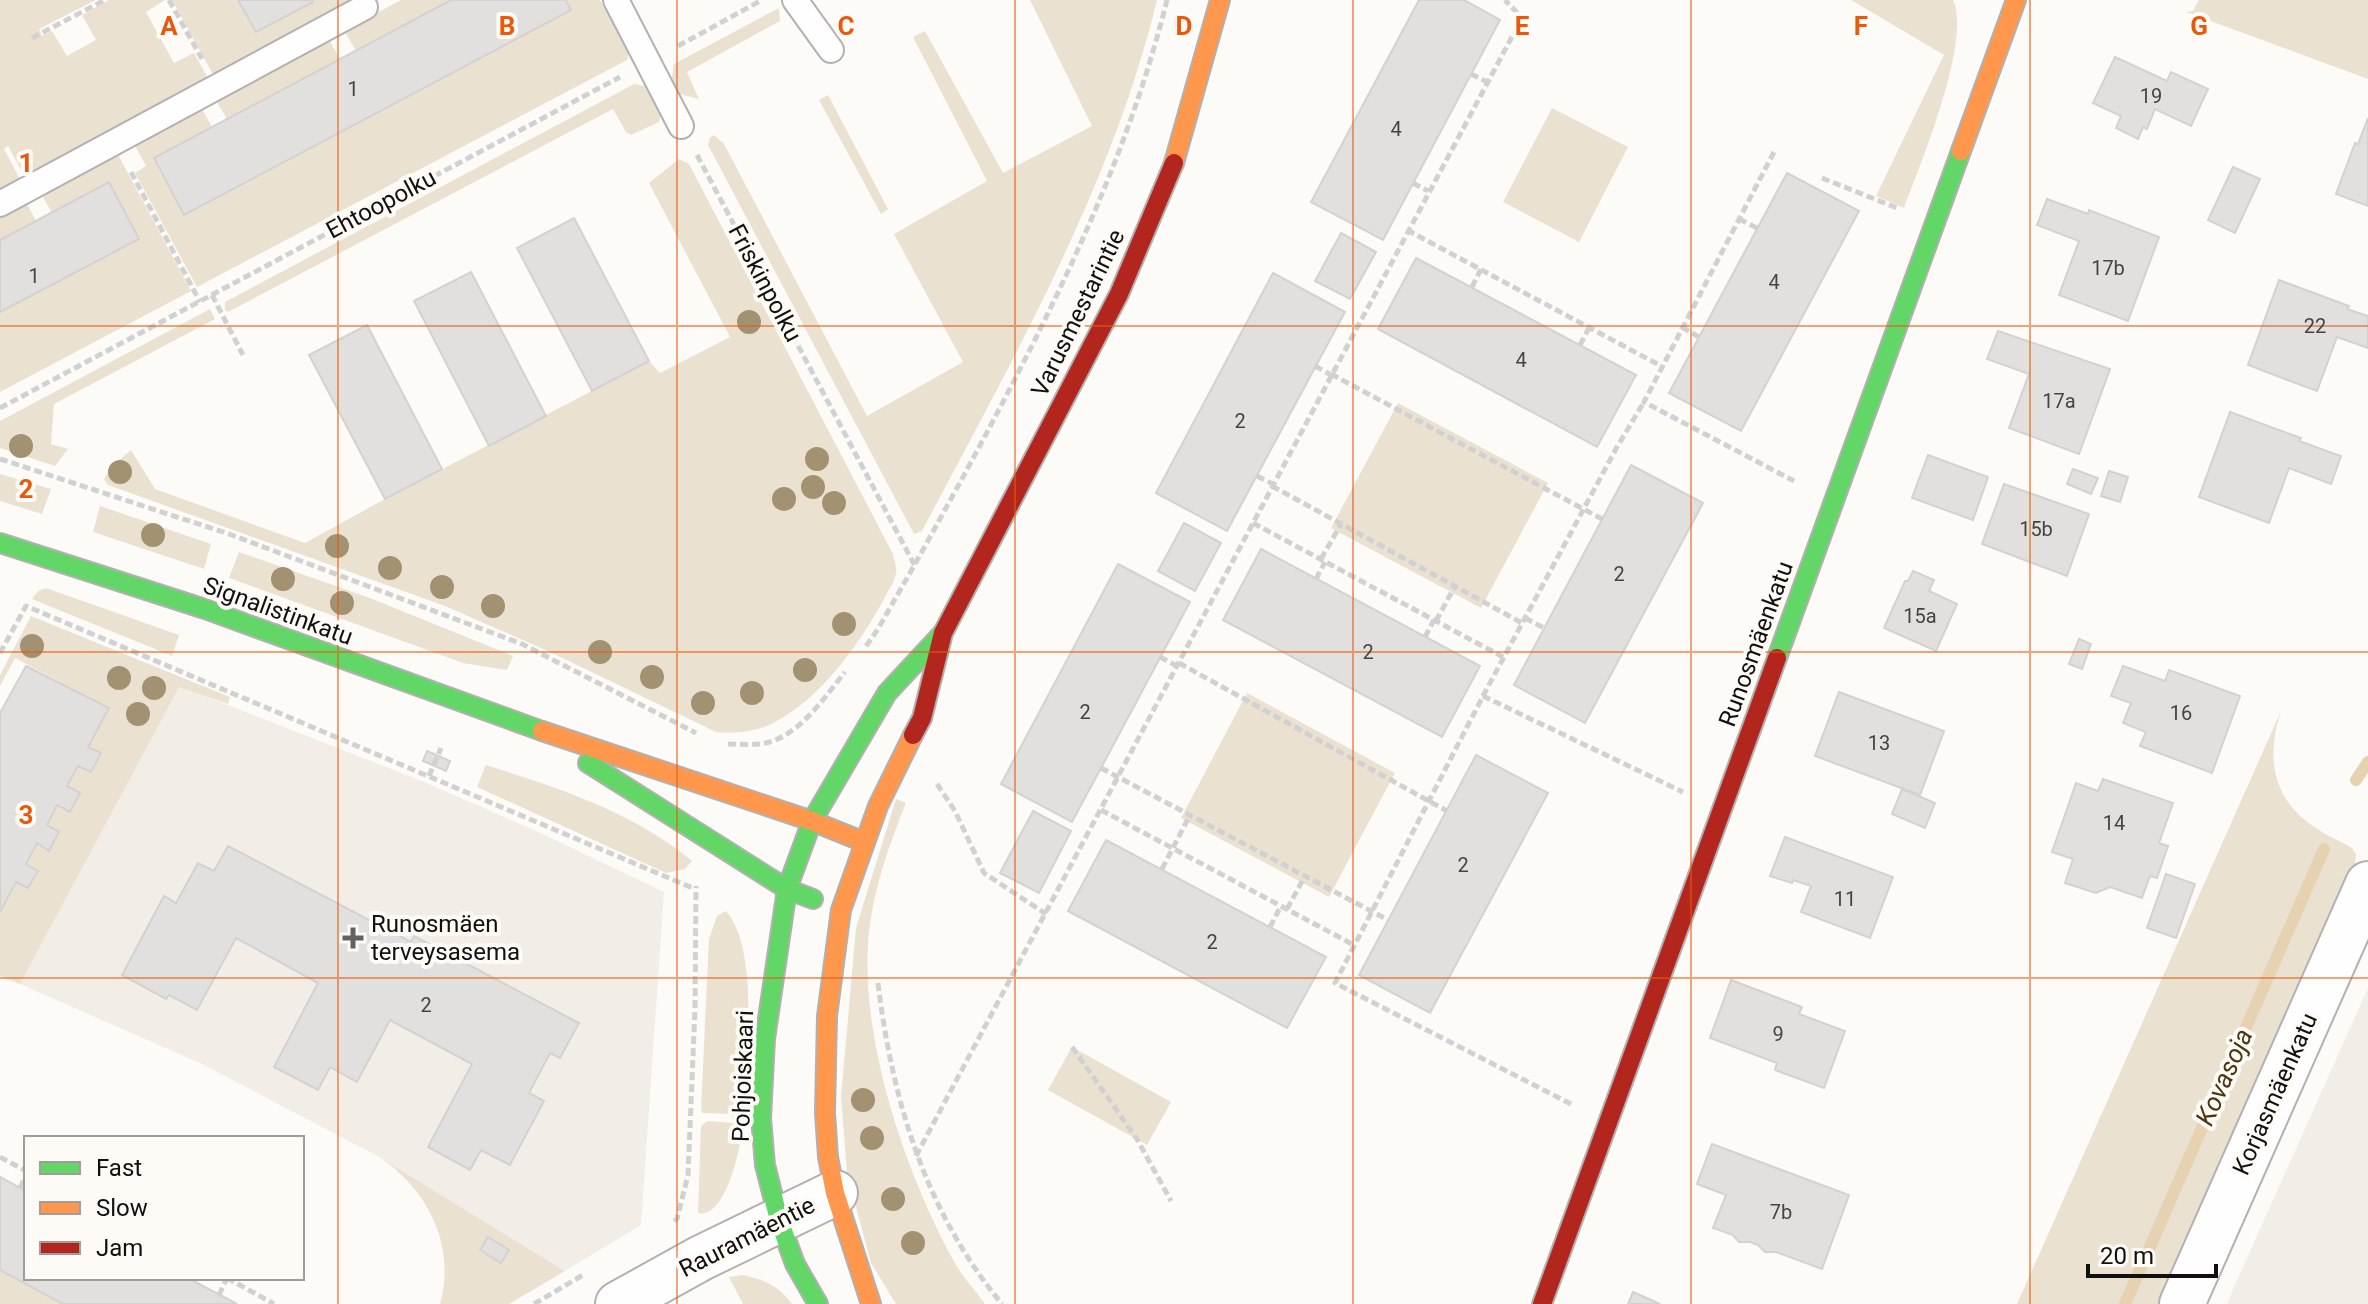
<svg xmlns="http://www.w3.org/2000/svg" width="2368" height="1304" viewBox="0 0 2368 1304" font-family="Roboto,sans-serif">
  <rect width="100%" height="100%" fill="#fdfbf8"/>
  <!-- built -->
  <g fill="#f2ede6">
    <path d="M179 686 417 779 534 830 664 892 641 1225 565 1271 381 1158 202 1064 20 984Z"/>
    <path d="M2368 988V1304H2227L2234 1287Z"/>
  </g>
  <!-- green -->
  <g fill="#ebe1d1">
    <path d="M0 0H96L39 29 42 36 52 31 67 56 96 40 82 15 109 0H165L146 12 174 63 194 53 209 80 26 179 8 146 4 149 21 181 0 192Z"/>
    <path d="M172 0H238L256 32 312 0H350L349 3 215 78Z"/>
    <path d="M401 0H451L356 51 346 34 349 28Z"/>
    <path d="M566 0H600L629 54 627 60 197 287 135 173 146 166 133 142 198 108 202 109 212 127 154 158 185 215 570 10Z"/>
    <path d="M1030 0H1157C1111 189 1012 360 922 531L914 534 708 145 710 138 714 135 724 144 867 416 963 362 894 234 987 181 913 37 925 31 1003 173 1092 126Z"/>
    <path d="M1851 0H1953C1972 41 1920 165 1904 208L1876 196 1944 55Z"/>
    <path d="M2199 0H2368V79L2186 12 2193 11Z"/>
    <path d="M779 8 780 21 687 72 699 99 680 94 672 78 674 64Z"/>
    <path d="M329 40 340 59 227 119 218 104 219 100Z"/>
    <path d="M634 84 645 86 661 114 659 122 631 135 626 132 613 109 228 312 225 310V302Z"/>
    <path d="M828 95 888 209 881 214 819 100Z"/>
    <path d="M1552 108 1628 147 1579 242 1503 202Z"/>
    <path d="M116 151 191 291 0 392V312L139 239 109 183 52 213 43 197 44 190Z"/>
    <path d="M679 159 689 164 893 554C894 560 897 567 896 573 895 582 887 592 883 601 857 647 820 700 771 724 755 732 734 734 716 732L550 652 445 606 108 485 104 479 110 468 131 450 155 489 305 543 385 499 649 361 660 373 730 337 649 183Z"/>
    <path d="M22 202 27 204 36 221 0 240V214Z"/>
    <path d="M210 309 215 319 54 404 51 444 68 449 55 466 0 448V421Z"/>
    <path d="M1398 403 1548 483 1481 608 1331 528Z"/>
    <path d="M0 474 51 489 42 514 0 501Z"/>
    <path d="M100 506 211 544 204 569 93 532Z"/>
    <path d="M239 552 370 598 513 656 507 670 463 663 229 578Z"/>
    <path d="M46 588 179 635 172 656 32 599 38 591Z"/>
    <path d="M31 616 230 697 228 704 179 687 20 984 0 976V912L16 882 28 888 37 871 26 864 37 843 48 850 47 825 57 805 70 811 80 793 67 786 78 766 91 772 101 754 88 747 109 708 15 658 0 686V675Z"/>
    <path d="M1247 693 1395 773 1329 897 1181 818Z"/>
    <path d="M2281 711C2265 760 2273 802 2319 830 2329 837 2341 841 2352 848L2356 854 2355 864 2160 1304H2017Z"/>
    <path d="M486 765C558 788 633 812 692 861L685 869 666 873 477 787Z"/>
    <path d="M896 799 906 803C889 845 874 887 869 932 858 1036 906 1176 956 1265 964 1279 976 1291 985 1304H896L871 1263 847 1173 841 1097 856 928Z"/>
    <path d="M726 911C763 954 744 1082 741 1138 738 1157 724 1219 698 1213L701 1126 708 1121 733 1123 732 1114 702 1113 701 1109 709 939 717 916Z"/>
    <path d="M1072 1047 1171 1102 1147 1145 1048 1090Z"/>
    <path d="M381 1158 565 1271 509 1304H440C456 1246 429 1192 381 1158Z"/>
    <path d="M0 1270 62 1304H0Z"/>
    <path d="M742 1275C763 1279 779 1286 792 1304H743L729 1277Z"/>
  </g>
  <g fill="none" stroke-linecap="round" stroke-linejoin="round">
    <!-- stream -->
    <g stroke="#e6d1b1" stroke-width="12">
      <path d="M2356 780 2368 762"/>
      <path d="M2125 1304 2324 849"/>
    </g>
  </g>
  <!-- building -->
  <g fill="#e1e0de" stroke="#d4d2d0" stroke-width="2">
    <path d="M238 0H312L313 2 256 32Z"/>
    <path d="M451 0H566L571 10 184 215 154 158Z"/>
    <path d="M1419 0H1464L1500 20 1383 240 1311 202Z"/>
    <path d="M2115 57 2167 81 2171 72 2208 89 2191 126 2155 109 2147 129 2143 127 2138 139 2116 128 2121 116 2093 103Z"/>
    <path d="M2368 118V206L2336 194 2355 143 2358 144Z"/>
    <path d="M2233 167 2260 179 2235 233 2208 220Z"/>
    <path d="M1787 173 1859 211 1741 431 1669 393Z"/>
    <path d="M109 182 139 239 0 312V240Z"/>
    <path d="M2047 199 2088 214 2089 210 2159 237 2128 321 2059 295 2079 241 2037 225Z"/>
    <path d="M574 218 649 361 592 391 517 248Z"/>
    <path d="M1341 233 1376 252 1350 299 1315 281Z"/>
    <path d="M1416 258 1636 375 1597 447 1378 329Z"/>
    <path d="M471 272 546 416 489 446 414 301Z"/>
    <path d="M1273 273 1345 312 1227 531 1156 493Z"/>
    <path d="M2279 280 2349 306 2347 309 2368 316V348L2337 337 2317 391 2248 365Z"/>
    <path d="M367 325 442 469 385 499 309 355Z"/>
    <path d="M1998 331 2110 369 2079 454 2009 428 2029 374 1987 359Z"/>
    <path d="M2230 412 2301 438 2299 441 2341 456 2331 484 2289 468 2269 523 2199 497Z"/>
    <path d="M1928 455 1988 477 1973 520 1912 498Z"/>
    <path d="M1631 465 1703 503 1585 723 1514 685Z"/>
    <path d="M2073 469 2098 478 2091 494 2067 484Z"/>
    <path d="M2109 471 2128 477 2120 502 2101 496Z"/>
    <path d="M2004 484 2089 514 2067 576 1982 544Z"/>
    <path d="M1184 523 1221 543 1195 591 1158 571Z"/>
    <path d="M1261 549 1480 666 1442 737 1223 620Z"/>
    <path d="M1118 564 1190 602 1072 822 1001 784Z"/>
    <path d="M1913 571 1934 580 1929 591 1957 604 1936 651 1884 628 1905 581H1908Z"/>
    <path d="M2079 639 2091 644 2082 669 2069 664Z"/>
    <path d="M26 666 109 708 88 747 101 753 91 772 78 766 67 786 80 793 70 812 57 805 47 825 59 832 49 851 37 843 26 864 38 871 28 888 16 882 0 912V713Z"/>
    <path d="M2123 666 2165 681 2169 670 2240 696 2212 773 2140 746 2146 732 2123 723 2131 703 2111 696Z"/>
    <path d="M1839 692 1944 731 1920 795 1815 756Z"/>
    <path d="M427 751 450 761 446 771 423 761Z"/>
    <path d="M1476 755 1548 793 1430 1013 1359 975Z"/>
    <path d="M2103 779 2173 803 2159 843 2168 846 2157 878 2150 876 2142 898 2110 887 2096 893 2065 883 2073 859 2052 852 2076 783 2098 791Z"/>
    <path d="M1902 789 1935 803 1925 828 1892 814Z"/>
    <path d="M1033 811 1071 831 1039 893 1000 873Z"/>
    <path d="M1785 837 1893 877 1870 938 1801 912 1811 886 1793 880 1792 883 1770 876Z"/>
    <path d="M1106 840 1326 957 1287 1028 1068 911Z"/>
    <path d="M228 846 411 942 414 936 579 1023 560 1058 550 1053 529 1093 544 1101 510 1165 481 1150 470 1170 428 1147 472 1064 390 1020 357 1082 330 1067 318 1090 274 1067 318 983 236 938 197 1010 169 995 166 999 122 975 164 896 176 903 198 863 214 871Z"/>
    <path d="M2166 874 2195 884 2176 938 2147 928Z"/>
    <path d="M1731 980 1802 1007 1799 1014 1845 1031 1824 1088 1775 1070 1777 1063 1710 1038Z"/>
    <path d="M1712 1144 1849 1195 1822 1269 1776 1252H1765L1758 1245 1750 1242H1739L1733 1235 1713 1228 1726 1195 1697 1184Z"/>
    <path d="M0 1177 26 1191V1278H188L237 1304H63L0 1270Z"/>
    <path d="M488 1237 509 1250 501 1263 480 1250Z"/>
    <path d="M1633 1292 1660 1304H1628Z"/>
  </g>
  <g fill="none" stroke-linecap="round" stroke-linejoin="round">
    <defs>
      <g id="lane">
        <path d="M616 0 681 126"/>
        <path d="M795 0 831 50"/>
        <path d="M0 204 365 7"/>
      </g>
      <g id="street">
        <path d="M618 1304 701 1258 835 1193"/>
        <path d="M2182 1304 2368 884"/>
      </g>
      <g id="fast">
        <path d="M0 543 205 609 542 731"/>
        <path d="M1777 658 1961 151"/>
        <path d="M588 763 787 889 813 899"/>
        <path d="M818 1304 795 1264 779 1220 765 1165 761 1118 765 1039 787 889 812 821 887 693 941 635"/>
      </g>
      <g id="slow">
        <path d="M1961 151 2016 0"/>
        <path d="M1174 163 1220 0"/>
        <path d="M542 731 812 821 864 842"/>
        <path d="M871 1304 835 1193 828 1157 825 1113 827 1016 841 910 878 806 913 735"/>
      </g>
      <g id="jam">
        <path d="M913 735 922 718 943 633 1119 294 1174 163"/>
        <path d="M1542 1304 1777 658"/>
      </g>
    </defs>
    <!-- lane casing -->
    <use href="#lane" stroke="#b2b1af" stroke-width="28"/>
    <!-- street casing -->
    <use href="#street" stroke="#b2b1af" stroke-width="48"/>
    <!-- fast casing -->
    <use href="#fast" stroke="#b2b1af" stroke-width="22"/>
    <!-- slow casing -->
    <use href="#slow" stroke="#b2b1af" stroke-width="22"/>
    <!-- jam casing -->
    <use href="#jam" stroke="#b2b1af" stroke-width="22"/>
    <!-- path -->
    <g stroke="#d2d1d1" stroke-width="5" stroke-dasharray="8 4" stroke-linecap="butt">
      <path d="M169 0 202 59"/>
      <path d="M32 38 105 0"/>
      <path d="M678 46 762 0"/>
      <path d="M1471 74 1487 82"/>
      <path d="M1774 152 1644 402 1794 481"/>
      <path d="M697 155 915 566"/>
      <path d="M131 172 200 302"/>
      <path d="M1822 178 1897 208"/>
      <path d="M1413 183 1428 191"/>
      <path d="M1739 219 1757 228"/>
      <path d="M1407 230 1661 366"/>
      <path d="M1472 287 1481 269"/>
      <path d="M212 295 243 355"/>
      <path d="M1682 327 1699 337"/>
      <path d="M1580 345 1589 328"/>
      <path d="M1315 366 1331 375"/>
      <path d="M1331 374 1602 519"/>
      <path d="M0 408 620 77"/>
      <path d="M0 459 229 534 522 644 696 733"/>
      <path d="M1257 476 1273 484"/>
      <path d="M1272 486 1522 623"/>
      <path d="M1253 523 1503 657"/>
      <path d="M1321 559 1341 524"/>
      <path d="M1316 579 1325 562"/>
      <path d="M1525 618 1544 628"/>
      <path d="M1436 621 1455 586"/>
      <path d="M1425 637 1434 620"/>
      <path d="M866 646C877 632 886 615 895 599 916 563 936 526 957 488 1041 333 1124 173 1167 0"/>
      <path d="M0 653 26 606 695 889"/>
      <path d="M1160 657 1177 666"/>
      <path d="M1179 663 1447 811"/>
      <path d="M1483 696 1617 447 1644 402"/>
      <path d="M728 744C738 744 749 745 759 744 796 741 824 698 845 672"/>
      <path d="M1101 768 1388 920"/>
      <path d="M429 776 441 748"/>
      <path d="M937 784 955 811 984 873 1046 914"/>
      <path d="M1101 810 1354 945"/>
      <path d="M1162 869 1190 815"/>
      <path d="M1287 909 1305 876"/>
      <path d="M1270 927 1281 906"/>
      <path d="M878 983C892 1100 926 1213 1002 1304"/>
      <path d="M1072 1047 1137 1139 1171 1201"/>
      <path d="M1571 1104 1335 983 1483 696 1683 792"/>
      <path d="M916 1156 1522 18 1505 0"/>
      <path d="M0 1157 26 1171"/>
      <path d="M20 1188 26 1176"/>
      <path d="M674 1221 677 1219 688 1175 695 1009 696 886"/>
      <path d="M227 1278 274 1304"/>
      <path d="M219 1295 227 1278"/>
      <path d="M534 1304 583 1275"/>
    </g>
    <!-- lane -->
    <use href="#lane" stroke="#fffefe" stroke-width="24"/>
    <!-- street -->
    <use href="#street" stroke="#fffefe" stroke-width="44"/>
    <!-- fast -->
    <use href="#fast" stroke="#63d668" stroke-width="18"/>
    <!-- slow -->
    <use href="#slow" stroke="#ff974d" stroke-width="18"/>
    <!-- jam -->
    <use href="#jam" stroke="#b3261e" stroke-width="18"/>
  </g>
  <!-- trees -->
  <g fill="#a39271">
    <circle cx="749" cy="322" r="12"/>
    <circle cx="21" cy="446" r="12"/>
    <circle cx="817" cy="459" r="12"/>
    <circle cx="120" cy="472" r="12"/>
    <circle cx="813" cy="487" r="12"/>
    <circle cx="784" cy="499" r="12"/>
    <circle cx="834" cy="503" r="12"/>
    <circle cx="153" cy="535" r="12"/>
    <circle cx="337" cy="546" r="12"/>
    <circle cx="390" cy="568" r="12"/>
    <circle cx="283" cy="579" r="12"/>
    <circle cx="442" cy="587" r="12"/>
    <circle cx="342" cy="603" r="12"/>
    <circle cx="493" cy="606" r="12"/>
    <circle cx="844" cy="624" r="12"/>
    <circle cx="32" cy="646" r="12"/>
    <circle cx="600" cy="652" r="12"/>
    <circle cx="805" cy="670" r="12"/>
    <circle cx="652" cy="677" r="12"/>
    <circle cx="119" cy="678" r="12"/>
    <circle cx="154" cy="688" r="12"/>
    <circle cx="752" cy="693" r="12"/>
    <circle cx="703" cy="703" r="12"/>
    <circle cx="138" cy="714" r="12"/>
    <circle cx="863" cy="1100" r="12"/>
    <circle cx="872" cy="1138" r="12"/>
    <circle cx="893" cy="1199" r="12"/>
    <circle cx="913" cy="1243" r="12"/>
  </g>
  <!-- grid -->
  <path fill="none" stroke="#e8590c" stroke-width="2" stroke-opacity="0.55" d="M338 0V1304M677 0V1304M1015 0V1304M1353 0V1304M1691 0V1304M2030 0V1304M0 326H2368M0 652H2368M0 978H2368"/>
  <!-- markers -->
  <path fill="#646261" stroke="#fefbf7" stroke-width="3" d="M349 926h8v8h8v8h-8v8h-8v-8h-8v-8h8z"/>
  <g text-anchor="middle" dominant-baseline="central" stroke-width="8" stroke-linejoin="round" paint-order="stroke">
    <!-- number labels -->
    <g font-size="20" fill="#454443">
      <text x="353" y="89">1</text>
      <text x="2151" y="96">19</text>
      <text x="1396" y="129">4</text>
      <text x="2108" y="268">17b</text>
      <text x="34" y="276">1</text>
      <text x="1774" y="282">4</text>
      <text x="2315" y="326">22</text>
      <text x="1521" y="360">4</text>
      <text x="2059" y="401">17a</text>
      <text x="1240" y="421">2</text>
      <text x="2036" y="529">15b</text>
      <text x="1619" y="574">2</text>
      <text x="1920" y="616">15a</text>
      <text x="1368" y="652">2</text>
      <text x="1085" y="712">2</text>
      <text x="2181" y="713">16</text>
      <text x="1879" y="743">13</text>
      <text x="2114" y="823">14</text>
      <text x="1463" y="865">2</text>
      <text x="1845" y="899">11</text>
      <text x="1212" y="942">2</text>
      <text x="426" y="1005">2</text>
      <text x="1778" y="1034">9</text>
      <text x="1781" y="1212">7b</text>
    </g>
    <!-- street labels -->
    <g font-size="24" fill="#11100f" stroke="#fefbf7">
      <text transform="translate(381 204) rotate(-28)">Ehtoopolku</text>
      <text transform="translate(765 283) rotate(62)">Friskinpolku</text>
      <text transform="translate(1078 313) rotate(-64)">Varusmestarintie</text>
      <text transform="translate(278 611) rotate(20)">Signalistinkatu</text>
      <text transform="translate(1756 644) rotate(-70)">Runosmäenkatu</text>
      <text transform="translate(743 1076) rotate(-88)">Pohjoiskaari</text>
      <text transform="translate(2275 1094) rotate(-66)">Korjasmäenkatu</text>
      <text transform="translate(747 1237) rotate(-27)">Rauramäentie</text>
    </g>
    <!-- poi labels -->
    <g font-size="24" fill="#11100f" stroke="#fefbf7" text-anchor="start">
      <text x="371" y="924">Runosmäen<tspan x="371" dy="28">terveysasema</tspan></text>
    </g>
    <!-- water labels -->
    <g font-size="26" font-style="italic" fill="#4a3612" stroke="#fefbf7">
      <text transform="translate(2224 1077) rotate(-66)">Kovasoja</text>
    </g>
  </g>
  <g font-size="26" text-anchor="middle" font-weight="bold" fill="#e8590c" stroke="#fefbf7" stroke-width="8" stroke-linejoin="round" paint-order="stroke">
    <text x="169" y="35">A</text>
    <text x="507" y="35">B</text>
    <text x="846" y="35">C</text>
    <text x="1184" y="35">D</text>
    <text x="1522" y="35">E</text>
    <text x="1861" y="35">F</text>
    <text x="2199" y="35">G</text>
    <text x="26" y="172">1</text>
    <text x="26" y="498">2</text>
    <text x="26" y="824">3</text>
  </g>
  <!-- legend -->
  <rect x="24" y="1136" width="280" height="144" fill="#fefbf7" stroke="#9f9d9a" stroke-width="2"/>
  <rect x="40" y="1162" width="40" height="12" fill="#63d668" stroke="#9f9d9a" stroke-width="2"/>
  <text x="96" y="1176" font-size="24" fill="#11100f">Fast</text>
  <rect x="40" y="1202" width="40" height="12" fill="#ff974d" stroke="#9f9d9a" stroke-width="2"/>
  <text x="96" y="1216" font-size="24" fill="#11100f">Slow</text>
  <rect x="40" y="1242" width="40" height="12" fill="#b3261e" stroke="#9f9d9a" stroke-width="2"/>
  <text x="96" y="1256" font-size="24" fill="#11100f">Jam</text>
  <!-- scale -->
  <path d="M2088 1264v12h128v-12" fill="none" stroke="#11100f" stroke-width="4"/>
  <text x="2100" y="1264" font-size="24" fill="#11100f" stroke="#fefbf7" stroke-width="6" paint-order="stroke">20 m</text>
</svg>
